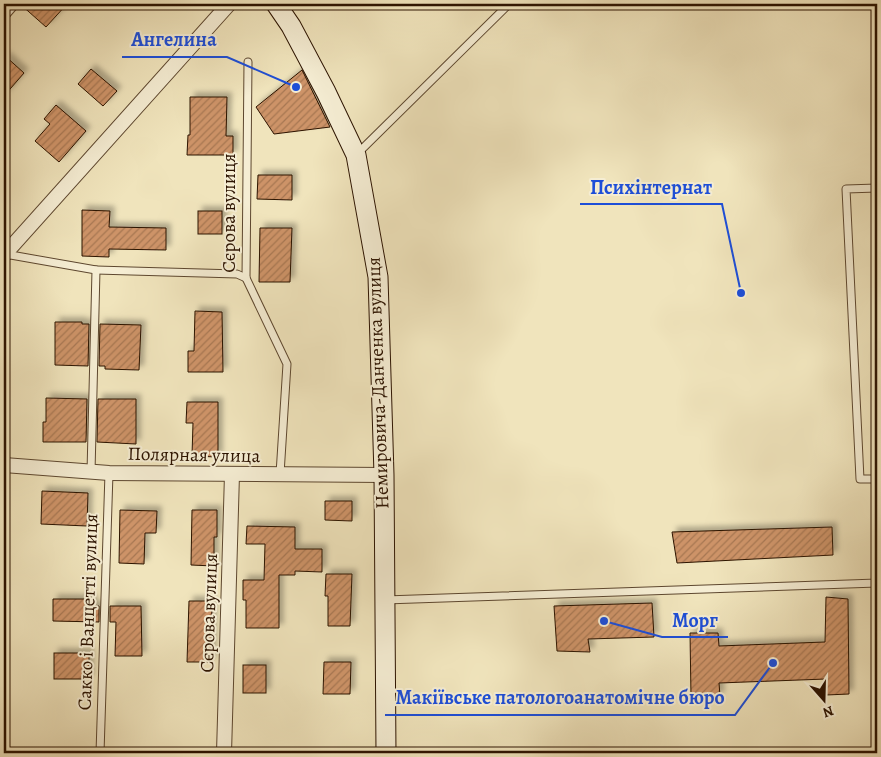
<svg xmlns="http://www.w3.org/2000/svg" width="881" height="757" viewBox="0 0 881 757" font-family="Alegreya,serif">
  <defs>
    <pattern id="building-hatch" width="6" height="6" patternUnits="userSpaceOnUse" patternTransform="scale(1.25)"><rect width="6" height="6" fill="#cd9367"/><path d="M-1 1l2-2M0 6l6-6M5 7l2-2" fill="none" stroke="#a77752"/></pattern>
    <filter id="shadow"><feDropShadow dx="4.5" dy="-4.5" stdDeviation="2.5" flood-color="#0004"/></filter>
  </defs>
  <rect width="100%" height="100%" fill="#f0e4bc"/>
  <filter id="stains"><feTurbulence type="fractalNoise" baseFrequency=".004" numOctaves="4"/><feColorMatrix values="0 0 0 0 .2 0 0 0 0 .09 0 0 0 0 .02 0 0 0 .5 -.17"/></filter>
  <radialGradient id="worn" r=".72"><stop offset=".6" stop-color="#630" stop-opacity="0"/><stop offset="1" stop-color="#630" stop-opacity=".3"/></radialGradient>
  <!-- building -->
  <g fill="url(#building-hatch)" stroke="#2c1300" filter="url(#shadow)">
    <path d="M20 4H67L46 27Z"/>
    <path d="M4 55 24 73 4 96Z"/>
    <path d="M91 69 117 91 103 106 78 84Z"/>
    <path d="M302 70 330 127 274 134 256 107Z"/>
    <path d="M190 97H227L226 136H233V155H187L188 135H190Z"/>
    <path d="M56 105 86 131 59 162 35 141 50 124 44 119Z"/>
    <path d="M258 175H292V200L257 199Z"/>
    <path d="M82 210 110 211 109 227 166 228V250L109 249V257L82 256Z"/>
    <rect x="198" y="211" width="24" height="23"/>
    <path d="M260 228H292L290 282H259Z"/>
    <path d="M195 311 222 312 223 372H188V351H194Z"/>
    <path d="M55 322H82V324H89L88 366 55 365Z"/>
    <path d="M100 324 141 325 139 370 105 369V366H99Z"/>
    <path d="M46 398 87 399 86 442H43V422H46Z"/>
    <path d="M98 399H136V444L97 442Z"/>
    <path d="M187 402H218V457L192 456 193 423H186Z"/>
    <path d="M42 491 88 493 87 526 41 524Z"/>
    <path d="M325 501H352V521L325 520Z"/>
    <path d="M120 510 157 511 156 533H145L144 564 119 563Z"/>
    <path d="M192 510H217V537H214V566L191 565Z"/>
    <path d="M247 526 295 527V549H322V572L295 571V575H279V628H246V600H243V580H264L265 544H246Z"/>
    <path d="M832 527 833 555 677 563 672 532Z"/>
    <path d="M326 574H352L350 626H328V596H325Z"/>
    <path d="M826 597 848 599 849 694 826 695V679L719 683 720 696 691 697 690 633H718L719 646 825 642Z"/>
    <path d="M53 599H92V606H99V622L53 621Z"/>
    <path d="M189 601H212L211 662H187Z"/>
    <path d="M652 603 654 637 588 639 590 652 557 651 554 606Z"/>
    <path d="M110 606H141L142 656H115L116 622H110Z"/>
    <rect x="54" y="653" width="35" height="26"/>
    <path d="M324 662H351L350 694H323Z"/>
    <rect x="243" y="665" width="23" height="28"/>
  </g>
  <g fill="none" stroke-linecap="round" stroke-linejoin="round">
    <defs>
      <g id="lane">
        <path d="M248 62 246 278 287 364 280 474"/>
        <path d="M358 153 509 4"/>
        <path d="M877 188 846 189 860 479H877"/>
        <path d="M5 254 96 270 91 472"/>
        <path d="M96 270 237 274 246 278"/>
        <path d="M385 600 877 583"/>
        <path d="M100 753 109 473"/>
      </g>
      <g id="street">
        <path d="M4 12 11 4"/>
        <path d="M4 255 229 4"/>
        <path d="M4 465 109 473 384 475"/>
        <path d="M224 753 232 474"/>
      </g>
      <path id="secondary" d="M276 4 291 26 326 92 356 155 378 277 384 475 386 753"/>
    </defs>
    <!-- lane casing -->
    <use href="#lane" stroke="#5d472f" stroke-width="9"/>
    <!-- street casing -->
    <use href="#street" stroke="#5d472f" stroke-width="16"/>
    <!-- secondary casing -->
    <use href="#secondary" stroke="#2c1300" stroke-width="21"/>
    <!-- lane -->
    <use href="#lane" stroke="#f5edd3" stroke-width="7"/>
    <!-- street -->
    <use href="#street" stroke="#f5edd3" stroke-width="14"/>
    <!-- secondary -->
    <use href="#secondary" stroke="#f5edd3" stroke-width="19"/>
  </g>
  <g text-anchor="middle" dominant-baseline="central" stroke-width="4" stroke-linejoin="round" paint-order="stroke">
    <!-- street labels -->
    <g font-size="19" fill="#2c1300" stroke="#f5edd3">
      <text transform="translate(229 213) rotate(-90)">Сєрова вулиця</text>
      <text transform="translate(378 383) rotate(-92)">Немировича-Данченка вулиця</text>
      <text transform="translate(194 455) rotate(1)">Полярная улица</text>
      <text transform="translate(88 612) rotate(-88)">Сакко і Ванцетті вулиця</text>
      <text transform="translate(209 613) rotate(-88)">Сєрова вулиця</text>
    </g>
  </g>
  <!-- callouts -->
  <path fill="none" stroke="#1d4ed8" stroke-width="2" d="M296 87L227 57H122M741 293L722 204H580M604 621L662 637H728M773 663L735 715H385"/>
  <g fill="#1d4ed8" stroke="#f5edd3" stroke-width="2">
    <circle cx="296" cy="87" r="5"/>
    <circle cx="741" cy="293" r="5"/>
    <circle cx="604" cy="621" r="5"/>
    <circle cx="773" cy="663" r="5"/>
  </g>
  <g font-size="20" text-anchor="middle" font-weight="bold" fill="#1d4ed8" stroke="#f5edd3" stroke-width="4" stroke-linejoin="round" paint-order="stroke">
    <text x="174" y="46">Ангелина</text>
    <text x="651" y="194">Психінтернат</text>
    <text x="695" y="627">Морг</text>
    <text x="560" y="704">Макіївське патологоанатомічне бюро</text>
  </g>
  <!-- margin -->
  <rect width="881" height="757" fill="none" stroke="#f0e4bc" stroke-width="20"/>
  <rect x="5" y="5" width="871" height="747" fill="none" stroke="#2c1300" stroke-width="2.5"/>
  <rect x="10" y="10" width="861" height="737" fill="none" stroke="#2c1300"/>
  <!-- north arrow -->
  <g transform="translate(824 700) rotate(160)" stroke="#f5edd3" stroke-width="4" paint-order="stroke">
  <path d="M0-4L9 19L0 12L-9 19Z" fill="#2c1300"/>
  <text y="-8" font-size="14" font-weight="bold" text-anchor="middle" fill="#2c1300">N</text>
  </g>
  <rect width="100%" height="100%" filter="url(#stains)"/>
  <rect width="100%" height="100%" fill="url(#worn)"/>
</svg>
